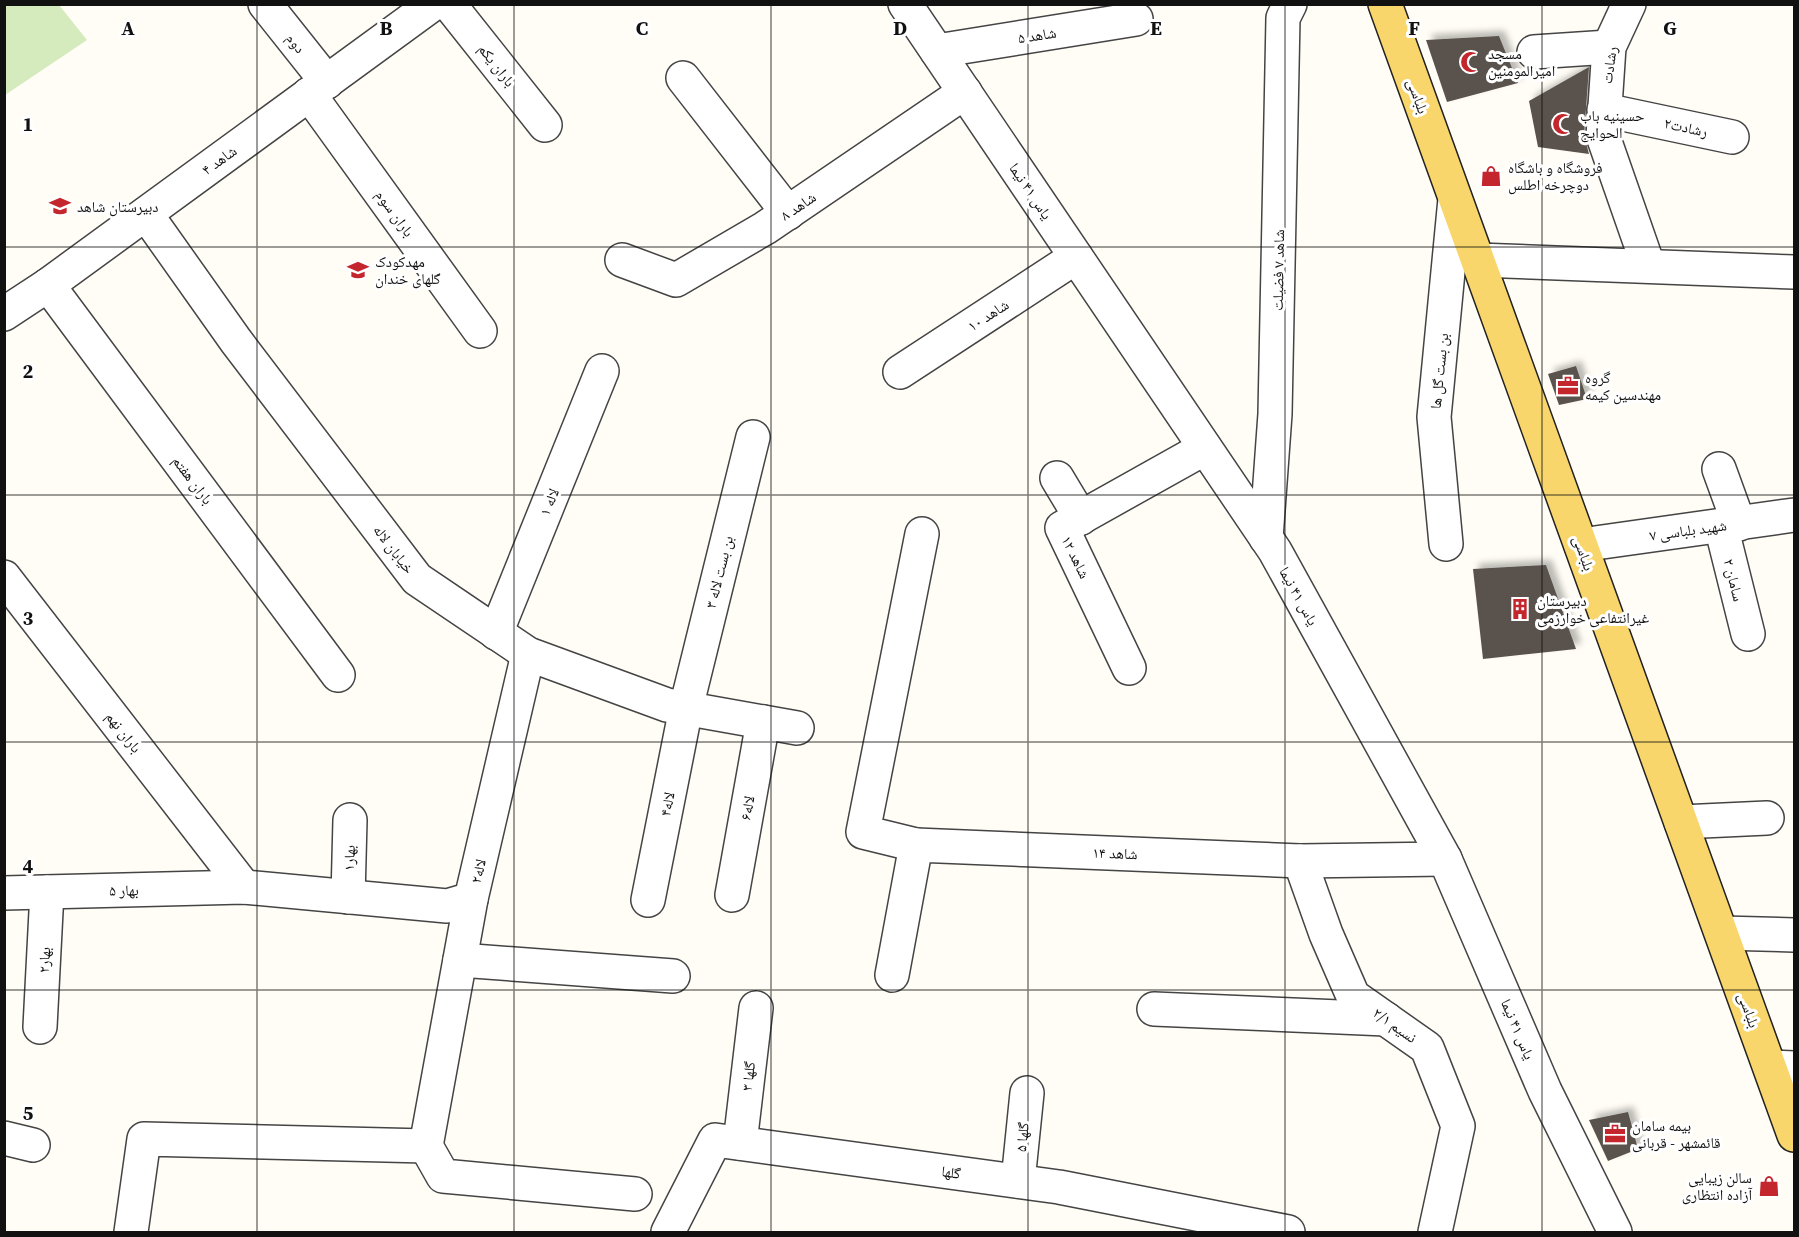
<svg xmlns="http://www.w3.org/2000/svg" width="1799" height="1237" viewBox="0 0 1799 1237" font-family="'Source Serif 4','Noto Naskh Arabic',serif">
  <defs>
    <filter id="shadow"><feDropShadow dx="5.5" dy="-5.5" stdDeviation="3" flood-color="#0004"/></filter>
  </defs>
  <rect width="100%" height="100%" fill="#fffdf5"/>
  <!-- green -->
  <path fill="#d5ebbd" d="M5 4 59 5 87 40 5 95Z"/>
  <!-- building -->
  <g fill="#5a524d" filter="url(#shadow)">
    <path d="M1499 36 1518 83 1447 102 1426 40Z"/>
    <path d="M1589 67 1584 135 1589 154 1538 147 1529 101Z"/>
    <path d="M1576 366 1587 399 1559 405 1548 374Z"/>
    <path d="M1546 565 1576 649 1483 659 1473 569Z"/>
    <path d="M1628 1112 1638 1149 1608 1161 1589 1120Z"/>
  </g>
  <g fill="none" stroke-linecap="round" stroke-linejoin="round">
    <defs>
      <g id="minor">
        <path d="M265 4 327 82"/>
        <path d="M449 4 545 125"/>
        <path d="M905 4 1275 551 1445 859 1545 1091 1615 1232"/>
        <path d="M1629 4 1609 47 1603 136 1648 265"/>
        <path d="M937 51 1136 19"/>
        <path d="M1534 52 1609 47"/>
        <path d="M683 78 788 213"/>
        <path d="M309 94 480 331"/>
        <path d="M1604 110 1732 137"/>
        <path d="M146 214 236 341 417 579 528 654 667 705 797 728"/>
        <path d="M622 260 676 280 765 228 965 92"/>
        <path d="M1478 260 1794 272"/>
        <path d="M48 285 338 675"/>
        <path d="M4 314 48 285 433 4"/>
        <path d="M900 372 1076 257"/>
        <path d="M1719 469 1739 524"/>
        <path d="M1057 478 1081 518"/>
        <path d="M1721 526 1748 634"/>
        <path d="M1266 538 1275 414 1283 18 1290 4"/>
        <path d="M1446 544 1434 417 1455 199"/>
        <path d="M1581 545 1794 515"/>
        <path d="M4 577 244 887"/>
        <path d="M496 633 602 371"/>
        <path d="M1129 668 1062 528 1205 448"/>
        <path d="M1681 822 1767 818"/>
        <path d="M916 845 863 832 922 534"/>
        <path d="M1300 861 1326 934 1353 996 1427 1048 1458 1126 1435 1232"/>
        <path d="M4 893 244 887 447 906 471 899 528 654"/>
        <path d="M732 895 763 722"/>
        <path d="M348 897 350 820"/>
        <path d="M648 900 686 708 753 437"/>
        <path d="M1722 933 1794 935"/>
        <path d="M460 960 673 976"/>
        <path d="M892 975 916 845 1300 861 1445 859"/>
        <path d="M1154 1009 1386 1019"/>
        <path d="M40 1027 47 892"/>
        <path d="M1770 1067 1794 1068"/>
        <path d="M4 1138 33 1145"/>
        <path d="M740 1143 756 1008"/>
        <path d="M426 1146 443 1176 635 1194"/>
        <path d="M1018 1181 1027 1093"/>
        <path d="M131 1232 144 1139 426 1146 471 899"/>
        <path d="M668 1232 715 1140 1059 1187 1288 1232"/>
      </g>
      <path id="major" d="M1385 4 1794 1135"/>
    </defs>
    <!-- minor casing -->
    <use href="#minor" stroke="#444" stroke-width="36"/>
    <!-- major casing -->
    <use href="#major" stroke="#222" stroke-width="36"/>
    <!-- minor -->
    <use href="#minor" stroke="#fff" stroke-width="33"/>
    <!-- major -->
    <use href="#major" stroke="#f9d66b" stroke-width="33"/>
  </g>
  <!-- grid -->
  <path fill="none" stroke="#111" stroke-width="1.5" stroke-opacity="0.55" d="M257 4V1232M514 4V1232M771 4V1232M1028 4V1232M1285 4V1232M1542 4V1232M4 247H1794M4 495H1794M4 742H1794M4 990H1794"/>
  <!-- icons -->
  <defs>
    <symbol id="mosque-bare" viewBox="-9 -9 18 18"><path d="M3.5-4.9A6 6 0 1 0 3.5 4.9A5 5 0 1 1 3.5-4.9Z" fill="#c4262e" stroke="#fff" stroke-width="2.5" paint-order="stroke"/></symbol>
    <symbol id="shop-bare" viewBox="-9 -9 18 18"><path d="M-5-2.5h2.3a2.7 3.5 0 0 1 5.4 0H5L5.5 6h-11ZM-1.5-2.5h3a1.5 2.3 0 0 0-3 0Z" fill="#c4262e" stroke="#fff" stroke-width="2.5" paint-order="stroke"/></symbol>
    <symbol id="school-bare" viewBox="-9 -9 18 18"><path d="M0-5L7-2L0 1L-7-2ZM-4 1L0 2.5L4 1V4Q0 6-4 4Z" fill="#c4262e" stroke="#fff" stroke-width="2.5" paint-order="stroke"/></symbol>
    <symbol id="office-bare" viewBox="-9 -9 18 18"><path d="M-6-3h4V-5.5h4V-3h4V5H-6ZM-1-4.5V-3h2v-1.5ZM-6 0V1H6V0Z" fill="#c4262e" stroke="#fff" stroke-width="2.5" paint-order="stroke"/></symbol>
    <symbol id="building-bare" viewBox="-9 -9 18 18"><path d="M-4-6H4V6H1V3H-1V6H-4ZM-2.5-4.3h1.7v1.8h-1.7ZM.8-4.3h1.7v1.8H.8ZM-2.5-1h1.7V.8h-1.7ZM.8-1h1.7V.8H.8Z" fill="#c4262e" stroke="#fff" stroke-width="2.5" paint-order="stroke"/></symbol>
  </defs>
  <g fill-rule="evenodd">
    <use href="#mosque-bare" x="1456" y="47" width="30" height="30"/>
    <use href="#mosque-bare" x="1548" y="109" width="30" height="30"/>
    <use href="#shop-bare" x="1476" y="161" width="30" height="30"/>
    <use href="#school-bare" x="45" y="191" width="30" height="30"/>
    <use href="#school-bare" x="343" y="255" width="30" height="30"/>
    <use href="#office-bare" x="1553" y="371" width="30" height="30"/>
    <use href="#building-bare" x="1505" y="594" width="30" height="30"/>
    <use href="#office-bare" x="1600" y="1119" width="30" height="30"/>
    <use href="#shop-bare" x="1754" y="1171" width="30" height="30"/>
  </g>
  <g text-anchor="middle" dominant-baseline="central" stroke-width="6" stroke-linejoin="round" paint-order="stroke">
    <!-- street labels -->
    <g font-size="15" fill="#111" stroke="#fff">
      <text transform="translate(1037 35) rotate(-9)">شاهد ۵</text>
      <text transform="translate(296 43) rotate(52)">دوم</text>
      <text transform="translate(497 65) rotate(52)">باران یکم</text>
      <text transform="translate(1609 65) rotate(-82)">رشادت</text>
      <text transform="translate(1418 96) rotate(70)">بلباسی</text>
      <text transform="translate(1686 127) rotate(12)">رشادت۲</text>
      <text transform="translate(219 160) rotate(-36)">شاهد ۴</text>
      <text transform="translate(1031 191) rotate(56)">یاس ۴۱ نیما</text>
      <text transform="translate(798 206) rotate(-34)">شاهد ۸</text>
      <text transform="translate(395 213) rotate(54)">باران سوم</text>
      <text transform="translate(1278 270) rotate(-89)">شاهد ۷ فضیلت</text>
      <text transform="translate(988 315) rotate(-33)">شاهد ۱۰</text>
      <text transform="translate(1439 371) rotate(-84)">بن بست گل ها</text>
      <text transform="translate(193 480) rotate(53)">باران هفتم</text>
      <text transform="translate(549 502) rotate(-68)">لاله ۱</text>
      <text transform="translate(1688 530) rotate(-8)">شهید بلباسی ۷</text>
      <text transform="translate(394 549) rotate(53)">خیابان لاله</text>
      <text transform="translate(1584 553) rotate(70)">بلباسی</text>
      <text transform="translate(1076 557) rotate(64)">شاهد ۱۲</text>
      <text transform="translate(719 572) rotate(-76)">بن بست لاله ۳</text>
      <text transform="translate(1734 580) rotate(76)">سامان ۲</text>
      <text transform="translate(1299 596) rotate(61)">یاس ۴۱ نیما</text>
      <text transform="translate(124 732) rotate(52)">باران نهم</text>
      <text transform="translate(667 804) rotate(-79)">لاله۴</text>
      <text transform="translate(747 808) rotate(-80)">لاله۶</text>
      <text transform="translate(1115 853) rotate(2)">شاهد ۱۴</text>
      <text transform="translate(349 858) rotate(-88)">بهار۱</text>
      <text transform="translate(478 871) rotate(-77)">لاله۲</text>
      <text transform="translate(124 890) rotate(-1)">بهار ۵</text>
      <text transform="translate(44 960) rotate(-87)">بهار۲</text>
      <text transform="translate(1749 1010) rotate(70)">بلباسی</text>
      <text transform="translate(1395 1025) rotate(35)">نسیم ۲/۱</text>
      <text transform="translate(1518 1029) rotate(67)">یاس ۴۱ نیما</text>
      <text transform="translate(748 1076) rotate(-83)">گلها ۳</text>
      <text transform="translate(1022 1137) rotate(-84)">گلها ۵</text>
      <text transform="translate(951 1172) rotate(8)">گلها</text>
    </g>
    <!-- poi labels -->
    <g font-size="15" fill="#111" stroke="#fff" text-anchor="start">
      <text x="1488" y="53">مسجد<tspan x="1488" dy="17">امیرالمومنین</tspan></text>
      <text x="1580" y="115">حسینیه باب<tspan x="1580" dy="17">الحوایج</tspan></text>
      <text x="1508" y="167">فروشگاه و باشگاه<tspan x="1508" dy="17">دوچرخه اطلس</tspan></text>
      <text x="77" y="206">دبیرستان شاهد</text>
      <text x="375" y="261">مهدکودک<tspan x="375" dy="17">گلهای خندان</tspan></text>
      <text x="1585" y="377">گروه<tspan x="1585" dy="17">مهندسین کیمه</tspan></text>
      <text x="1537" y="600">دبیرستان<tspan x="1537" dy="17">غیرانتفاعی خوارزمی</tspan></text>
      <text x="1632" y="1125">بیمه سامان<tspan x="1632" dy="17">قائمشهر - قربانی</tspan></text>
      <text x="1752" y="1177" text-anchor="end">سالن زیبایی<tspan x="1752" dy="17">آزاده انتظاری</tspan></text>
    </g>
  </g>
  <g font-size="20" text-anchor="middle" font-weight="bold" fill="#111" stroke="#fff" stroke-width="6" stroke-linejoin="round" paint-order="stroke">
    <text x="128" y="35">A</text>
    <text x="386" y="35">B</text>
    <text x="642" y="35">C</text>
    <text x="900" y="35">D</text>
    <text x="1156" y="35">E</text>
    <text x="1414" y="35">F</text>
    <text x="1670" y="35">G</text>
    <text x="28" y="131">1</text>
    <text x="28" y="378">2</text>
    <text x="28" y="625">3</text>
    <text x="28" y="873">4</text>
    <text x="28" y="1120">5</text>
  </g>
  <!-- border -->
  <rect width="1799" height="1237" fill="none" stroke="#111111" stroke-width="12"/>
</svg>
